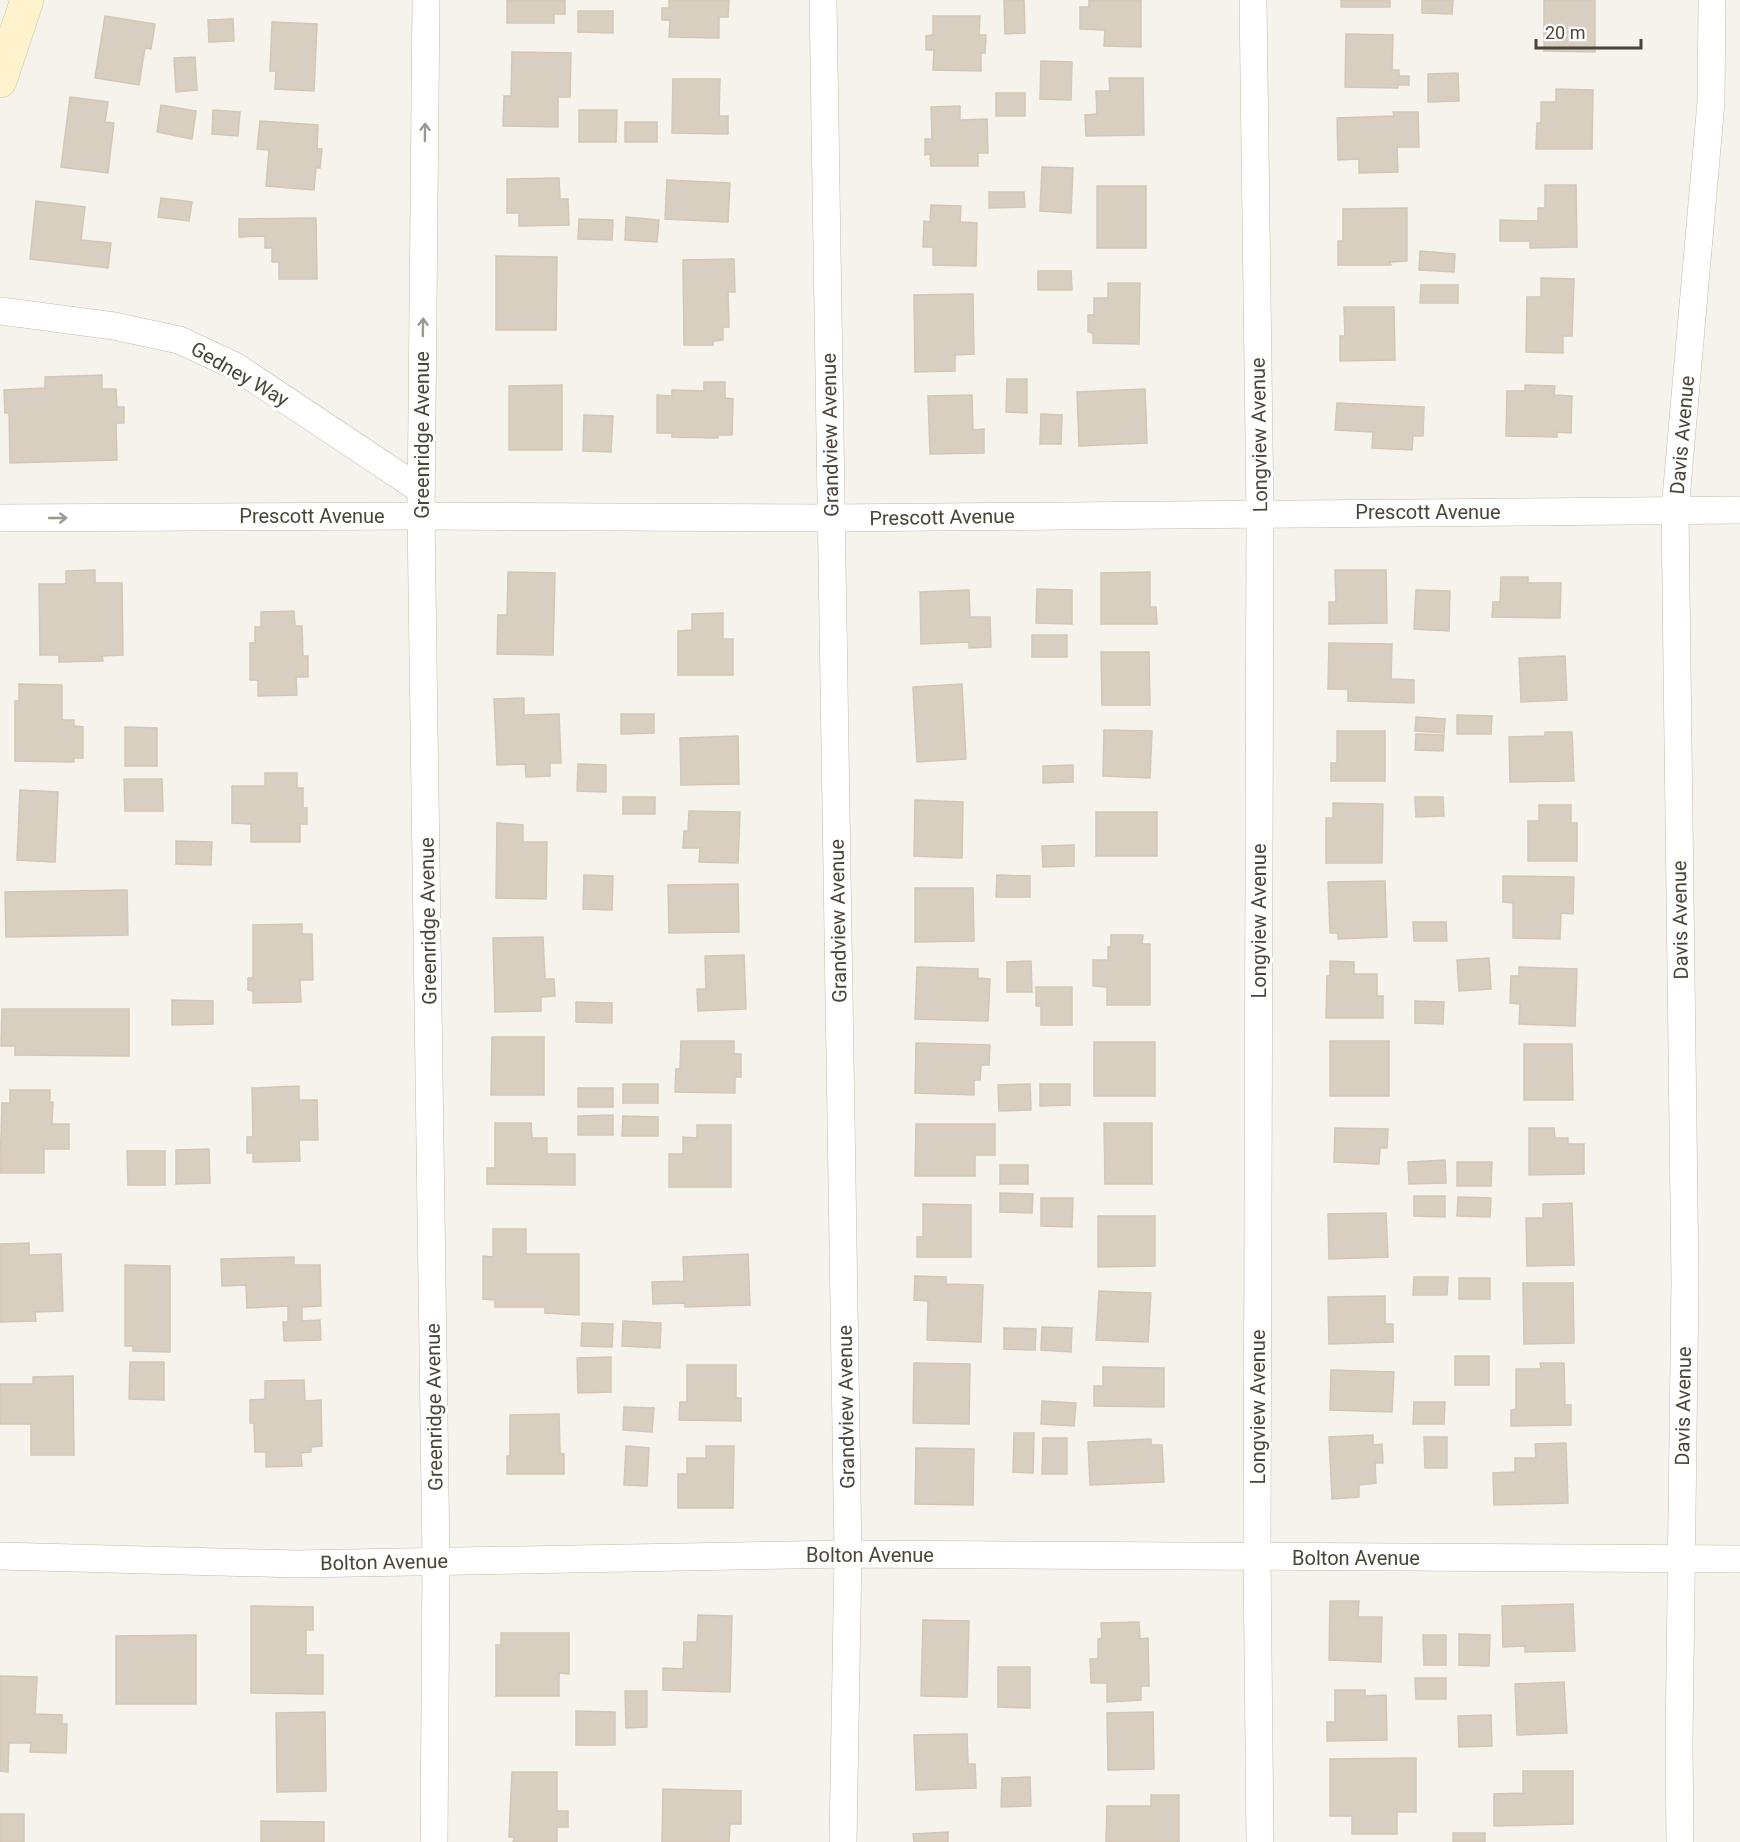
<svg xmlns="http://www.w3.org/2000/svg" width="1740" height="1842" viewBox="0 0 1740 1842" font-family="Roboto,sans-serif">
  <rect width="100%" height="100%" fill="#f6f3ec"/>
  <!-- building -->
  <g fill="#d8cfc1" stroke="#d3c7b4" stroke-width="1.5">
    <path d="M507 0H565V14H554V23H507Z"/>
    <path d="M669 0H729L728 17H719V38L669 37 670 20H662V8H669Z"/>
    <path d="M1004 0H1024L1025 33 1005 34Z"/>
    <path d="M1089 0H1141V47L1104 46 1105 30 1080 29V7H1089Z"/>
    <rect x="1341" y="0" width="49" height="7"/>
    <path d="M1422 0H1453L1452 14 1422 13Z"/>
    <path d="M1544 0H1595V52L1544 51Z"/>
    <path d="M578 11H613V33L578 32Z"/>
    <path d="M105 16 155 24 151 49 145 48 139 85 95 78Z"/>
    <path d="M933 16H980L979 35H986L985 53H981V71L933 70 934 50H926V36L933 35Z"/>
    <path d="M233 19 234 41 209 42 208 20Z"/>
    <path d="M272 22 317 24 314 91 275 89 276 71H270Z"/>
    <path d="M1346 34 1393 35 1392 70H1399V76H1409V85H1398V88L1345 87Z"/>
    <path d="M512 52 571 53 570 97H558V127L503 126 504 96H511Z"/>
    <path d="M195 57 197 90 176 92 174 58Z"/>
    <path d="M1041 61 1072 62 1071 100 1040 99Z"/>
    <path d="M1458 73 1459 101 1428 102V74Z"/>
    <path d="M1109 78H1143L1144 135 1086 136 1085 115 1097 114 1096 91H1110Z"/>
    <path d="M673 79H720L719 116H728V134L672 133Z"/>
    <path d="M1556 89 1593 90 1592 149H1536L1537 123H1541V102H1556Z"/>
    <rect x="996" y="93" width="29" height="23"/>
    <path d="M70 97 108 102 105 122 114 123 108 173 61 167Z"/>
    <path d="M161 105 196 111 192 139 157 132Z"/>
    <path d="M960 106V120L987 119 988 153H978V166H931L930 154 925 155V139H932L931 107Z"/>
    <path d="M213 110 240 112 238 136 212 134Z"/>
    <path d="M579 110H617L616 142H579Z"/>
    <path d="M1393 112H1418L1419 147H1397L1398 172 1359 173V159L1338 160 1337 118 1394 116Z"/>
    <path d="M260 121 318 125 317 149H322L320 168H316L314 190 266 186 269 150 257 149Z"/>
    <rect x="625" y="122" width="32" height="20"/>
    <path d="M1042 167 1073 168 1071 213 1040 211Z"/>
    <path d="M559 178 560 199H568L569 225 519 226V213H507V179Z"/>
    <path d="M667 180 730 183 728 222 665 219Z"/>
    <path d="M1545 185H1576L1577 247 1530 248V241H1500V220L1538 221V208H1545Z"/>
    <rect x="1097" y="186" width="49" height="62"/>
    <path d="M989 192H1024L1025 207 989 208Z"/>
    <path d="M161 198 192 202 189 221 158 217Z"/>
    <path d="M36 201 85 207 81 240 111 243 108 268 30 259Z"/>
    <path d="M931 205 961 206 960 222 977 223 976 266 933 265V247H923L924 221 930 222Z"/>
    <path d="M1407 208V261L1390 262 1391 265H1338V241H1343V209Z"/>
    <path d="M626 217 659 220 657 242 625 240Z"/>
    <path d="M316 218 317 279H279V262H272V248H265V236L239 237V219Z"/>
    <path d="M579 219 613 220 612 240 578 239Z"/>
    <path d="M1420 251 1455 254 1454 272 1419 270Z"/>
    <path d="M496 256 557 257 556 330H496Z"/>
    <path d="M734 259 735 292H728L729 327H723V340L713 341V345H684L683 260Z"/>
    <path d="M1038 271H1071L1072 290H1038Z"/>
    <path d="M1541 278 1574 279 1572 336H1563V353L1526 352 1527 297H1541Z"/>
    <path d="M1108 283H1140L1139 344 1093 343V333L1088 332V315H1094V298H1108Z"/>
    <path d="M1421 285H1458V303H1420Z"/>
    <path d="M973 294 974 354 955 355V371L915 372 914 295Z"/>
    <path d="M1344 307H1394L1395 360 1340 361V336H1345Z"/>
    <path d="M102 375V389H116L117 407H124V423H116L117 460 10 463 9 413H5L4 390 45 388V377Z"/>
    <path d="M1007 379H1027V413L1006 412Z"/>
    <path d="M704 382H725V398L733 399 732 435H718V438L672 437V433H657V395L672 396V390L704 391Z"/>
    <path d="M562 385V450H509V386Z"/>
    <path d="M1525 385 1555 386 1554 395 1572 396 1571 433 1557 432V437L1506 436 1507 391H1525Z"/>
    <path d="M1145 389 1147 443 1079 446 1077 392Z"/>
    <path d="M972 395 973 430 984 429V453L930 454 928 396Z"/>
    <path d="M1337 403 1424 407 1423 436H1413L1412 450 1372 448 1373 432 1335 430Z"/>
    <path d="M1041 414 1062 415 1061 444H1040Z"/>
    <path d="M584 415 613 416 611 452 583 451Z"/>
    <path d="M95 570V583H122L123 655 102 656 103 661 59 662V655H40L39 584H66V571Z"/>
    <path d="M1335 570H1386L1387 623 1329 624V602H1336Z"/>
    <path d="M508 572 555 573 553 655 497 654 498 615H507Z"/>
    <path d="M1150 572V607H1156L1157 624H1101V573Z"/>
    <path d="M1501 577H1528V583H1561L1560 618 1492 617 1493 602H1500Z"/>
    <path d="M1037 589 1072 590V624L1036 623Z"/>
    <path d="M969 590 970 617H990L991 647 969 648V642L921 644 920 592Z"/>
    <path d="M1416 590 1450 591 1449 631 1414 629Z"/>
    <path d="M294 611 295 626H302L303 656H308V677H296L297 695 258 696V680H250V643H255V627H261V612Z"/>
    <path d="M723 613V639H733V675H678V631L692 630V614Z"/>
    <rect x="1032" y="635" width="35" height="22"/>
    <path d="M1329 643 1392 644 1391 679 1414 680V703L1348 701V689H1328Z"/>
    <path d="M1101 652H1149L1150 705H1102Z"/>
    <path d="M1565 656 1567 700 1521 702 1519 658Z"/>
    <path d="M19 684 62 685V720H74V726L83 727V758H74V762L15 761V701H19Z"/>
    <path d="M962 684 966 759 917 762 913 687Z"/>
    <path d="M524 698V715L559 714 561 763H550V776L526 777 525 764 497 765 494 699Z"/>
    <path d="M621 714H654V733L621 734Z"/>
    <path d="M1457 715 1492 716 1491 734H1457Z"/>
    <path d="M1416 717 1445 719 1444 733 1415 731Z"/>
    <path d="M125 727 157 728V766H125Z"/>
    <path d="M1104 730 1152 731 1150 778 1103 776Z"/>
    <path d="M1337 731H1385V781H1331V763H1337Z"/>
    <path d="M1545 732H1572L1574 781 1510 782 1509 737 1545 736Z"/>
    <path d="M1416 734 1444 735 1443 751 1415 750Z"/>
    <path d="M738 736 739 784 681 785 680 738Z"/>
    <path d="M578 764 606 765V792L577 791Z"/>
    <path d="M1073 765V782L1043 783V766Z"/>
    <path d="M265 773H297V788H303V808H307V824H300V842H251V824L232 823V786H265Z"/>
    <path d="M124 779H162L163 811H125Z"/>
    <path d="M20 790 58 792 55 862 17 860Z"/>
    <rect x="623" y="797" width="32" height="17"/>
    <path d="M1415 797H1443L1444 816 1416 817Z"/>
    <path d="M915 800 963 802 962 858 914 856Z"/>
    <path d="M1333 803 1383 804 1382 863H1326V818H1333Z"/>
    <path d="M1539 805H1571V823H1577V861H1528V821H1539Z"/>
    <path d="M689 811 740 812 738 863 699 862 700 848H683L684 831H688Z"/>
    <rect x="1096" y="812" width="61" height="44"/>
    <path d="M497 823 523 825V842H547L546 899 496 898Z"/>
    <path d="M176 841 212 842 211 865 176 864Z"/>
    <path d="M1074 845V866L1043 867 1042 846Z"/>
    <path d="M584 875 613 876 612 910 583 909Z"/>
    <path d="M997 875 1030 876V897H996Z"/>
    <path d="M1503 876 1574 877 1573 914 1561 913 1560 939 1513 938V903L1503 902Z"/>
    <path d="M1385 881 1387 937 1338 939V933H1330L1328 882Z"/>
    <path d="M738 884 739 932 669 933 668 885Z"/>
    <path d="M915 888H973L974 941 915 942Z"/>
    <path d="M127 890 128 935 6 937 5 892Z"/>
    <path d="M1413 922H1446L1447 941H1414Z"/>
    <path d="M302 924V934H312L313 980H300L301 1002 253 1003V991L248 990V978H253V925Z"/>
    <path d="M1111 935H1143L1142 944H1150V1005H1107V987L1093 986V960H1108V947H1111Z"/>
    <path d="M543 937 545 979H554L555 996 541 997V1011L495 1012 493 938Z"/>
    <path d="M744 955 746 1009 698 1011 697 989H706L705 956Z"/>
    <path d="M1489 958 1491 989 1459 991 1457 960Z"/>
    <path d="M1031 961 1032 992H1007V962Z"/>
    <path d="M1330 961 1354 962V974H1377V996H1383V1018H1326L1327 976H1330Z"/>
    <path d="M917 967 978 969V978L990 979 988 1021 915 1019Z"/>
    <path d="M1519 967 1577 969 1575 1026 1519 1024 1520 1004 1510 1003 1511 976H1519Z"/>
    <path d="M1036 987H1072V1025H1041V1006H1036Z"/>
    <path d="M172 1000 213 1001V1024L172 1025Z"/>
    <path d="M1415 1001 1444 1002 1443 1024 1415 1023Z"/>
    <path d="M576 1002 612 1003V1023L576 1022Z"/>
    <path d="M2 1009H129V1056L15 1055V1046H1Z"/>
    <path d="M492 1037H544V1095H491Z"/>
    <path d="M681 1041H734V1054H741V1077H735V1093L675 1092 676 1069H680Z"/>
    <rect x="1330" y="1041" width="59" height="55"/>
    <rect x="1094" y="1042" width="61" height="54"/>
    <path d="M916 1043 990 1045 989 1065H981L980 1080H974V1095L915 1093Z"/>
    <path d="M1524 1044H1572L1573 1100H1524Z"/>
    <rect x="623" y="1084" width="35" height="19"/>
    <path d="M1030 1084 1031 1110 999 1111 998 1085Z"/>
    <path d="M1040 1084H1070V1105L1040 1106Z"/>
    <path d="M299 1086V1100H317L318 1140H299L300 1161 253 1162V1153H247V1137H253L252 1088Z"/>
    <rect x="578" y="1088" width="35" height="19"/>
    <path d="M10 1090H50V1103L53 1102 52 1124H69V1149H44V1173H0L2 1103H10Z"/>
    <path d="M613 1115V1135H578V1116Z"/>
    <path d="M623 1116 658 1117V1136H622Z"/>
    <path d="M495 1123H531L532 1138H547V1154H575V1185L487 1184V1168H495Z"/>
    <path d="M1104 1123H1152V1184H1105Z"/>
    <path d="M916 1124H995V1155H975V1176H915Z"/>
    <path d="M697 1125H731V1187H669V1154H683V1137L697 1138Z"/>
    <path d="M1335 1128 1388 1129 1387 1148H1380L1379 1164 1334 1162Z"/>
    <path d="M1529 1128H1554L1555 1138H1568V1144H1584V1174L1529 1175Z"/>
    <path d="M209 1149 210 1183 176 1184V1150Z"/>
    <path d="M127 1151H165V1185H128Z"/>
    <path d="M1445 1160 1446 1183 1409 1184 1408 1162Z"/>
    <path d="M1457 1162H1492L1491 1186H1457Z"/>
    <rect x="1000" y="1165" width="28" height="19"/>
    <path d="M1000 1193 1033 1194 1032 1213 1000 1212Z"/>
    <path d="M1414 1196H1445V1217L1414 1216Z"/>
    <path d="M1458 1197 1491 1198 1490 1217 1457 1216Z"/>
    <path d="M1041 1198H1073L1072 1227 1041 1226Z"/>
    <path d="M1572 1203 1574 1265 1527 1266 1526 1218H1543V1204Z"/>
    <path d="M923 1204 971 1205V1257H917V1237H923Z"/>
    <path d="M1386 1213 1388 1257 1329 1259 1328 1214Z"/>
    <path d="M1098 1216H1155V1266L1098 1267Z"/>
    <path d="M493 1229H526V1254H579V1315L545 1313V1307H495V1300L483 1299V1256L493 1257Z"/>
    <path d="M29 1243V1255L61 1254 63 1311 35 1312 36 1321 0 1322V1244Z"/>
    <path d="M748 1254 750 1305 685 1307V1303L653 1304 652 1282 684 1281 683 1257Z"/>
    <path d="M294 1257V1265H320L321 1306 302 1307V1321L320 1320 321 1340 284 1341 283 1322H288V1306L247 1308 246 1285 222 1286 221 1259Z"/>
    <path d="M125 1265 170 1266V1352L133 1351V1346H125Z"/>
    <path d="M915 1276 946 1277V1284L983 1285 981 1342 927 1340 928 1301 914 1300Z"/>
    <path d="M1414 1277H1448L1447 1295H1413Z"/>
    <rect x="1459" y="1278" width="31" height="21"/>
    <path d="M1523 1283H1573L1574 1343 1524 1344Z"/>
    <path d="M1099 1291 1151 1293 1148 1342 1096 1340Z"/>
    <path d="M1385 1296V1324H1393V1342L1329 1344 1328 1297Z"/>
    <path d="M623 1321 661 1323 660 1348 622 1346Z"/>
    <path d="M582 1323 613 1324 612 1347 581 1346Z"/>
    <path d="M1042 1327 1072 1328 1071 1352 1041 1350Z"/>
    <path d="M1004 1328 1036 1329 1035 1350 1004 1349Z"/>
    <rect x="1455" y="1356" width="34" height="29"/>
    <path d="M611 1357V1392L578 1393 577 1358Z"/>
    <path d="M130 1362H164V1400L129 1399Z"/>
    <path d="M914 1363 970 1364 969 1424 913 1423Z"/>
    <path d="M1540 1363H1564L1565 1405H1571V1425L1511 1426V1410L1516 1409V1369H1541Z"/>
    <path d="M687 1365H736V1398H741V1421L679 1420 680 1402H687Z"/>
    <path d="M1103 1367 1164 1368V1407L1094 1406V1386H1103Z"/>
    <path d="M1331 1370 1394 1372 1392 1412 1330 1410Z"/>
    <path d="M73 1376 74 1455H31V1424H0V1384H33V1377Z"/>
    <path d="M304 1380 305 1401 321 1400 322 1446 311 1447V1452L301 1453 302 1466 266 1467V1452H255L254 1423H250V1400L265 1399V1381Z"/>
    <path d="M1042 1401 1076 1403 1074 1426 1041 1424Z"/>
    <path d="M1414 1402H1445L1444 1424H1413Z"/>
    <path d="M624 1407 654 1408 652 1432 623 1430Z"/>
    <path d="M559 1414 560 1453 564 1454V1474H507V1456H510V1415Z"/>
    <path d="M1014 1433H1034L1033 1473 1013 1472Z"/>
    <path d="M1373 1435V1445L1382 1444 1383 1463H1375L1376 1483 1359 1485V1497L1332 1499 1329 1437Z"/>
    <path d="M1424 1437H1447V1468H1425Z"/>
    <path d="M1043 1438H1067V1474H1042Z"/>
    <path d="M1151 1439V1445H1162L1164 1482 1090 1485 1088 1442Z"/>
    <path d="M1566 1443 1568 1503 1494 1505 1493 1473 1515 1472V1458H1536L1535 1444Z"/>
    <path d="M626 1446 649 1448 647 1486 624 1485Z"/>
    <path d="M706 1446H734L733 1508H678V1474H687V1458H706Z"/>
    <path d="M916 1448 974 1449 973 1505 915 1504Z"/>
    <path d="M1330 1601H1359L1358 1617H1382L1381 1662 1329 1660Z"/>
    <path d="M1573 1604 1575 1651 1525 1652V1646L1503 1647 1502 1606Z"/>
    <path d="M251 1606 313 1607V1630H306V1655H323V1694L251 1693Z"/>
    <path d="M698 1615 732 1616 730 1692 663 1690V1668L683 1669 684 1642H697Z"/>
    <path d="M923 1620 969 1621 967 1697 921 1696Z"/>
    <path d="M1139 1622 1140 1639 1148 1638 1149 1686H1141V1700L1107 1702V1683H1091L1090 1659H1098V1639L1102 1638 1101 1623Z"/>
    <path d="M501 1633H569V1674L559 1673V1696H496V1645H501Z"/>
    <path d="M1459 1634 1490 1635 1489 1666 1459 1665Z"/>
    <path d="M196 1635V1704H116V1636Z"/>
    <path d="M1423 1635H1446V1665H1424Z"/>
    <path d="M998 1667H1030V1708L998 1707Z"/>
    <path d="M0 1676 37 1677 35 1714 62 1715V1724H67L66 1753 30 1752 31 1743H9L8 1772 0 1771Z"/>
    <path d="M1415 1678H1446V1699H1416Z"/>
    <path d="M1564 1682 1567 1733 1517 1735 1515 1684Z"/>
    <path d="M1335 1690H1365V1696L1386 1695 1387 1740 1327 1741V1722H1335Z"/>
    <path d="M625 1691H647V1727L626 1728Z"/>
    <path d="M576 1711 615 1712V1745H576Z"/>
    <path d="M325 1712 326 1791 277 1792 276 1713Z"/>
    <path d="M1153 1712 1154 1769 1108 1770 1107 1713Z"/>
    <path d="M1491 1715 1492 1746 1459 1747 1458 1716Z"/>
    <path d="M967 1734 968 1764H975L976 1788 916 1790 914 1735Z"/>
    <path d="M1416 1758V1812H1397V1834H1352V1816H1330V1759Z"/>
    <path d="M1523 1771H1573V1824L1494 1826V1794L1523 1793Z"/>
    <path d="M512 1772H557V1811H568V1827H557V1842H513L514 1837H509Z"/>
    <path d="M1030 1777 1031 1806 1001 1807 1002 1778Z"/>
    <path d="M663 1789 741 1791V1824H730L729 1842H662Z"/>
    <path d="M1151 1795H1179V1842H1106L1107 1806H1151Z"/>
    <rect x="0" y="1814" width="24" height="28"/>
    <path d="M261 1821 324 1822V1842H261Z"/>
    <path d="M948 1832V1842H914L913 1834Z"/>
    <rect x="1453" y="1833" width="32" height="9"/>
  </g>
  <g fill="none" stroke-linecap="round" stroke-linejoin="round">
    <defs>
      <g id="minor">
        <path d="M426 0 421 516 436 1560 434 1842"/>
        <path d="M823 0 848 1554 843 1842"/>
        <path d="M1253 0 1260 513 1257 1557 1260 1842"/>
        <path d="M0 311 114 326 179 340 235 366 421 490"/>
        <path d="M0 518 421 516 832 518 1740 510"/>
        <path d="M0 1556 296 1564 848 1554 1740 1559"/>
        <path d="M1680 1842 1679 1746 1685 1281 1675 510 1711 102 1712 0"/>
      </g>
      <path id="secondary" d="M0 81 27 0"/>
    </defs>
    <!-- minor casing -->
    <use href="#minor" stroke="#c2bbae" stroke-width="28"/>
    <!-- secondary casing -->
    <use href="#secondary" stroke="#d6c79b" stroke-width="34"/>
    <!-- minor -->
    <use href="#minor" stroke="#fff" stroke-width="27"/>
    <!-- secondary -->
    <use href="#secondary" stroke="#fff3cd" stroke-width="33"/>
  </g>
  <!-- one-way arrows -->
  <defs><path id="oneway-shaft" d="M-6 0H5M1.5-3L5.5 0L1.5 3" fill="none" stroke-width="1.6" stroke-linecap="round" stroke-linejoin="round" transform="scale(1.5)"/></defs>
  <g stroke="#9c9892">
    <use href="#oneway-shaft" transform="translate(425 132) rotate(-89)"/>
    <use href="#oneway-shaft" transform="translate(423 327) rotate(-89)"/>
    <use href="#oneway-shaft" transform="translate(58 518)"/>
  </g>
  <g text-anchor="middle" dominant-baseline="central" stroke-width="6" stroke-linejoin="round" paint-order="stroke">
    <!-- street labels -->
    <g font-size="20" fill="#4b4439" stroke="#fff">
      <text transform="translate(240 374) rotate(30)">Gedney Way</text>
      <text transform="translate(422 435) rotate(-90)">Greenridge Avenue</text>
      <text transform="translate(830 435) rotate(-91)">Grandview Avenue</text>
      <text transform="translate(1259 435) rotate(-91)">Longview Avenue</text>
      <text transform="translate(1682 435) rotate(-85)">Davis Avenue</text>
      <text x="1428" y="512">Prescott Avenue</text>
      <text x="312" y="516">Prescott Avenue</text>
      <text transform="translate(942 517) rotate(-1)">Prescott Avenue</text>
      <text transform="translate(1680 920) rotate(-91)">Davis Avenue</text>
      <text transform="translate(428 921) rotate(-91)">Greenridge Avenue</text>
      <text transform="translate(838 921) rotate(-91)">Grandview Avenue</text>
      <text transform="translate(1259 921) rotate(-90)">Longview Avenue</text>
      <text transform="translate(1683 1406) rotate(-89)">Davis Avenue</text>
      <text transform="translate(434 1407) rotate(-91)">Greenridge Avenue</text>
      <text transform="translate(846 1407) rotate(-91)">Grandview Avenue</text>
      <text transform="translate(1258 1407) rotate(-90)">Longview Avenue</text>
      <text x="870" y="1555">Bolton Avenue</text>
      <text x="1356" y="1558">Bolton Avenue</text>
      <text transform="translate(384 1562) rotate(-1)">Bolton Avenue</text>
    </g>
  </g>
  <!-- scale -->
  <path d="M1536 39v9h105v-9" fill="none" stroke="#4b4439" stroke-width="3"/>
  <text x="1545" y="39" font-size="18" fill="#4b4439" stroke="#ffffff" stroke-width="4.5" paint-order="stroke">20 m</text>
</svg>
